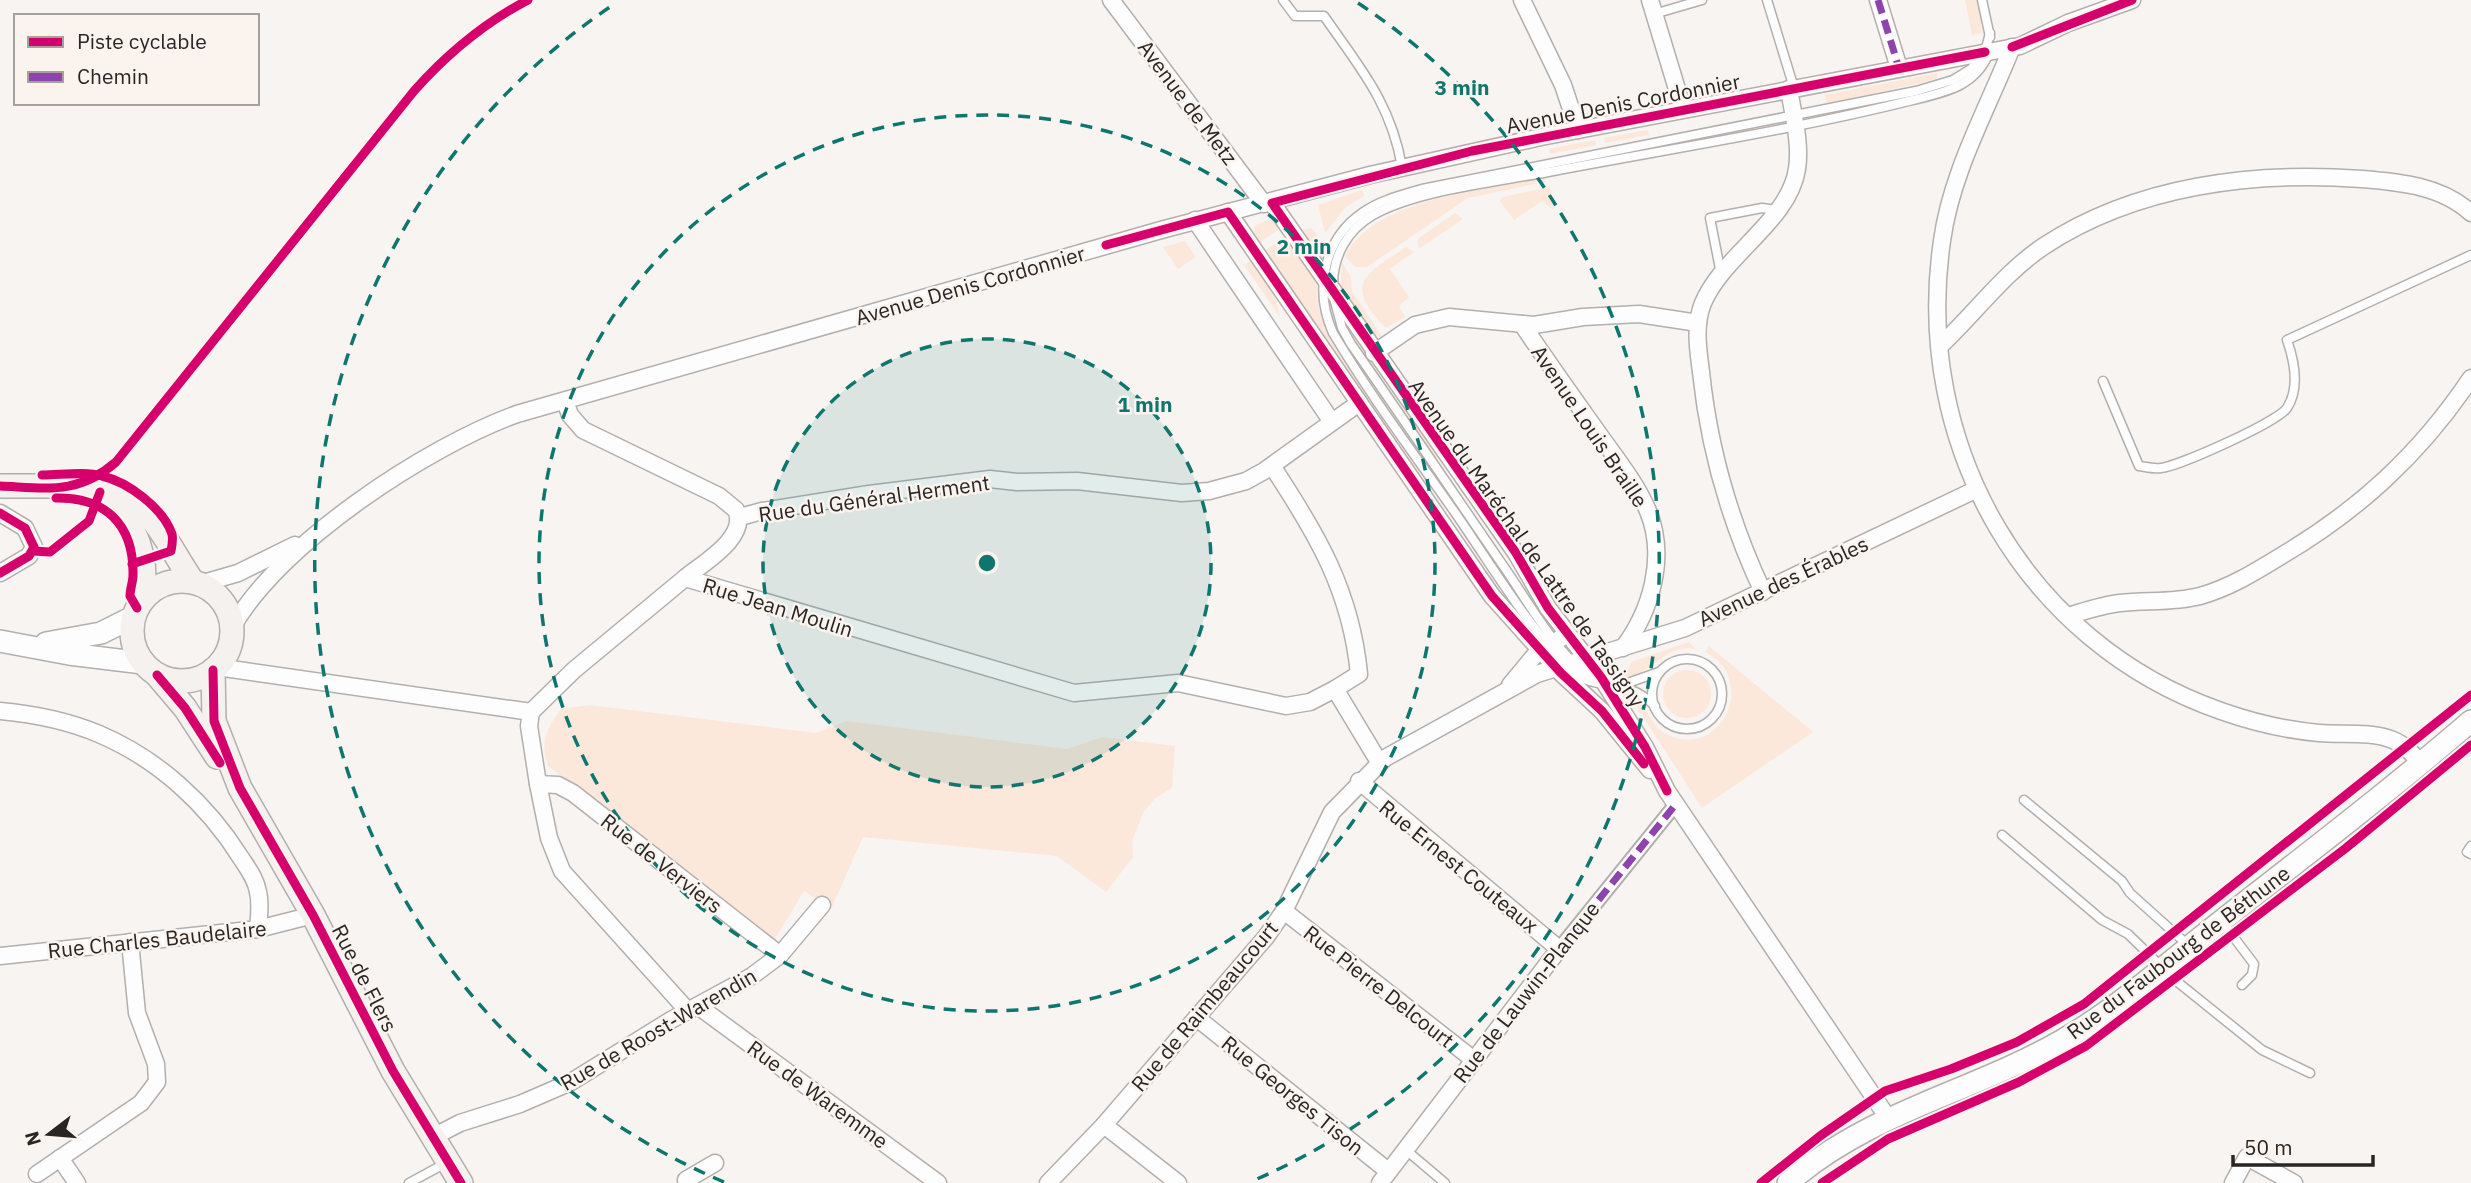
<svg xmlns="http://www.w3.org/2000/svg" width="2471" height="1183" viewBox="0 0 2471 1183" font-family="'IBM Plex Sans',sans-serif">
  <rect width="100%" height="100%" fill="#f8f4f1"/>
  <!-- green -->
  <g fill="#fbe8db">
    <path d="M1965 0H1978L1982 33 1972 35Z"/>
    <path d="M1937 73V79L1827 104 1825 95Z"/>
    <path d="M1648 130 1649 135 1605 143 1604 138Z"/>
    <path d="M1595 140 1596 145 1550 154 1549 149Z"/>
    <path d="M1544 179 1545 182 1468 198 1367 267H1355L1345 256C1375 198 1485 190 1544 179Z"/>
    <path d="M1550 187 1554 210 1542 201 1514 220 1500 201 1502 197Z"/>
    <path d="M1362 190 1364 196 1345 208 1325 233 1318 205Z"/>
    <path d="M1455 213 1463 219 1420 248 1417 243 1419 238Z"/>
    <path d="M1270 219 1282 227 1256 245 1252 234 1256 225Z"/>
    <path d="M1311 228C1320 233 1323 251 1321 260L1303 233 1302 230Z"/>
    <path d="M1287 235 1316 276 1318 305 1327 333 1421 471 1414 475 1261 253Z"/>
    <path d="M1185 241 1196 257 1178 269 1163 247Z"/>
    <path d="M1406 247 1414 252 1390 269 1409 297 1399 306 1405 317 1386 328C1342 283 1365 275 1406 247Z"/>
    <path d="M1251 260 1275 295 1280 317 1244 265Z"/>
    <path d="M1342 263 1351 277 1352 291 1383 338 1372 335 1340 287Z"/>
    <path d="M1346 322 1443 455 1436 460 1359 347Z"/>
    <path d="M1689 642 1696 649C1664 644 1653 673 1625 678L1631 662Z"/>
    <path d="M1709 646 1813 732 1702 808 1633 701 1634 697C1650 707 1650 728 1670 736 1725 757 1757 677 1705 652Z"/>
    <circle cx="1687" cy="694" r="24"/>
    <path d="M590 705 816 733 847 721 1067 749 1102 737 1175 746 1172 788 1156 798 1144 811 1132 841 1133 857 1106 892 1057 856 863 837 831 909 804 891 775 939 548 766C540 742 546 729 561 709Z"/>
  </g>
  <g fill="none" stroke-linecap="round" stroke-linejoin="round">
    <defs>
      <g id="service">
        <path d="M1283 0 1295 16H1324C1360 68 1391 103 1402 167"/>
        <path d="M1767 0 1794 88"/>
        <path d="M1982 0 1990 37"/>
        <path d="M1654 14 1702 0"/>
        <path d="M1721 274 1710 218 1762 208 1777 210"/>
        <path d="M1333 285C1333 256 1347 230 1373 215 1417 190 1497 182 1548 172 1669 149 1793 130 1913 100 1945 92 1975 87 1989 53"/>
        <path d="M1334 298 1342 328 1351 344C1402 417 1452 491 1502 564 1527 599 1559 660 1596 680"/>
        <path d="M2103 381 2139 466C2146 467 2154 469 2161 468 2179 466 2278 422 2287 408 2300 388 2294 360 2287 340L2471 255"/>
        <circle cx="1687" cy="694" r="35"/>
        <path d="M1622 685 1659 672"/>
        <path d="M1655 706C1623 674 1594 694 1570 669 1526 624 1492 566 1456 514 1415 455 1370 395 1333 333 1314 291 1323 240 1362 213 1380 200 1402 195 1422 189L1916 91 1953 80 1971 69 1985 52 1990 33"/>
        <path d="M2024 800 2122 881 2130 893 2189 946"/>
        <path d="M2002 835 2102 920 2128 934 2175 980 2262 1050 2310 1073"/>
        <path d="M2471 846 2467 852 2471 854"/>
        <path d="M2223 923 2254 964 2252 975 2242 985"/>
        <path d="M1406 1150 1445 1183"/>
        <path d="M409 1183 446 1163"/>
      </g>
      <path id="pedestrian" d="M1559 949 1676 804"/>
      <g id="minor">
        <path d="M1111 0 1264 204"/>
        <path d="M1522 0 1563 85 1578 130"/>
        <path d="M1650 0 1683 109"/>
        <path d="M1878 0 1899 68"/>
        <path d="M2012 47C1987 110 1951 173 1942 241 1912 444 2025 643 2221 711 2252 722 2286 730 2319 733 2342 735 2371 731 2393 740 2405 745 2412 753 2420 763"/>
        <path d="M1272 203 1516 553 1548 608 1601 677 1645 747 1667 791 1888 1118"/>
        <path d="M1228 212 1492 596 1561 673 1602 711 1650 770"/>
        <path d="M1195 220 1332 422"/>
        <path d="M1522 324C1546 360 1571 395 1596 430 1614 456 1636 482 1648 511 1667 557 1651 611 1623 648"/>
        <path d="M1941 345C1975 313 2005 272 2044 246 2137 185 2254 171 2362 179 2400 182 2442 186 2471 213"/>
        <path d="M1374 353 1415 325 1449 317 1534 325 1583 317 1639 314 1698 323"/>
        <path d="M565 401 570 415 583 430 719 496 736 510C749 537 703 563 685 578"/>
        <path d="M1272 466C1317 534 1351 591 1359 674L1335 689 1379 762"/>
        <path d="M0 513 25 528 34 547 29 556 0 573"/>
        <path d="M740 517 762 511 869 494 990 479 1017 482 1077 481 1182 493 1209 491 1246 481 1264 471 1359 403"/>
        <path d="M200 584 238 573 295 545"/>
        <path d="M1763 592C1730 522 1709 449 1701 372 1698 349 1694 325 1703 303 1724 254 1789 221 1797 169 1801 143 1793 115 1789 89"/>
        <path d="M2068 616C2085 611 2102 605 2120 603 2147 600 2173 603 2200 596 2229 588 2255 572 2281 556 2359 510 2420 454 2471 378"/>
        <path d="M232 628C278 544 428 446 517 414L1161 230 1370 175 1541 137 2020 46 2068 23 2132 0"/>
        <path d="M217 667 531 712"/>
        <path d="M1510 685 1535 655 1567 634"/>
        <path d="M0 711C33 714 68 721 99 734 158 759 207 804 241 858 248 869 256 879 258 892 261 904 259 916 258 929"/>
        <path d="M531 712 574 670 685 578 1074 693 1178 683 1286 706 1310 702 1335 689"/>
        <path d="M531 712 529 726 538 784 549 838 562 871 688 1011"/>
        <path d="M1359 781 1559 949 1380 1183"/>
        <path d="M538 784 558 785 573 793 780 955"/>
        <path d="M1284 911 1474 1060"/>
        <path d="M0 956 258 929 313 915"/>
        <path d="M698 1006 938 1183"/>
        <path d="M1197 1018 1388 1171"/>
        <path d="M1104 1125 1178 1183"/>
        <path d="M433 1137 460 1123 520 1104 571 1082 671 1020 752 976 780 955 822 905"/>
        <path d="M60 1158 77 1183"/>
        <path d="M37 1174 141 1103 157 1082 156 1064 137 1013 130 942"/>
        <path d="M688 1183 686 1180 715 1163"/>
        <path d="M1048 1183 1104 1125 1266 937 1284 911 1332 812 1385 758 1537 674 1685 628 1975 490"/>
        <path d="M2233 1183 2247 1157 2294 1183"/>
      </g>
      <g id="tertiary">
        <path d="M0 641 69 654 143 663"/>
        <path d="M46 643 101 633 133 617"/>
        <path d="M1788 1183C1868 1112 1973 1092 2063 1040 2121 1006 2171 960 2224 919 2307 854 2391 790 2471 721"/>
      </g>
      <g id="secondary">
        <path d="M0 486H101C149 493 168 547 193 582"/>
        <path d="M83 491C133 506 150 552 142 600"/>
        <circle cx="182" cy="631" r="50"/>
        <path d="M213 670 214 721 240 788 313 915 393 1071 461 1183"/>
        <path d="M157 675 185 708 217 757"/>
      </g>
    </defs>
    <!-- service casing -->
    <use href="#service" stroke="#b2afad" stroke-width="11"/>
    <!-- pedestrian casing -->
    <use href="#pedestrian" stroke="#b2afad" stroke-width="16"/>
    <!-- minor casing -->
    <use href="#minor" stroke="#b2afad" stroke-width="19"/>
    <!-- tertiary casing -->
    <use href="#tertiary" stroke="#b2afad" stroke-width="24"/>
    <!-- secondary casing -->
    <use href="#secondary" stroke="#b2afad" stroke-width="26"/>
    <!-- service -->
    <use href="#service" stroke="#fefdfd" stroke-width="8"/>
    <!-- pedestrian -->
    <use href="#pedestrian" stroke="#fefdfd" stroke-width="12"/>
    <!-- minor -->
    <use href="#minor" stroke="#fefdfd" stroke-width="16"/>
    <!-- tertiary -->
    <use href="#tertiary" stroke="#fefdfd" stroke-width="21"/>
    <!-- secondary -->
    <use href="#secondary" stroke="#f5f1ee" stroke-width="23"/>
    <!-- quiet -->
    <g stroke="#8e44ad" stroke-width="7" stroke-dasharray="14 7" stroke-linecap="butt">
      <path d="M1878 0 1899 68"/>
      <path d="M1559 949 1676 804"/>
    </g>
    <defs>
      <g id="cycleway">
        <path d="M2012 47 2132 0"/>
        <path d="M1106 245 1228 212 1492 596 1561 673 1602 711 1644 764"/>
        <path d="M42 475C61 475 84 471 102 476 128 482 163 508 172 534 173 539 172 546 171 551L132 564"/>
        <path d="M0 486C47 488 78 495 116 462L414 91C447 54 484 23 528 0"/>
        <path d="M56 498C105 497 134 524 133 575 133 582 130 589 130 596L137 608"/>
        <path d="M0 513 25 528 34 547 29 556 0 573"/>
        <path d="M33 551 50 552 89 521 100 492"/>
        <path d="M213 670 214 721 240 788 313 915 393 1071 461 1183"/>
        <path d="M157 675 185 708 220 763"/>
        <path d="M1667 791 1645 747 1601 677 1548 608 1516 553 1272 203 1472 151 1985 52"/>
        <path d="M1761 1183 1820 1136 1885 1091 1951 1069 2017 1042 2084 1004 2471 695"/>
        <path d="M1822 1183 1888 1139 2019 1082 2086 1046 2346 848 2471 745"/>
      </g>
    </defs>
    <!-- cycleway casing -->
    <use href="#cycleway" stroke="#fbf3ee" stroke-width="13"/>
    <!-- cycleway -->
    <use href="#cycleway" stroke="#d6006c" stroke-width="9"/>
  </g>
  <!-- distance rings -->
  <circle cx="987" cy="563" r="224" fill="#0f766e" fill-opacity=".12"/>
  <g fill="none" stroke="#0f766e" stroke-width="3.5" stroke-dasharray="12 9">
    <circle cx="987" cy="563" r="224"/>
    <circle cx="987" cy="563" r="448"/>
    <path d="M724 1182A672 672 0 0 1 616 3M1358 3A672 672 0 0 1 1250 1182"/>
  </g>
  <g text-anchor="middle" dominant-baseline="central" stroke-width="5" stroke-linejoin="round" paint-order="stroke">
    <!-- street labels -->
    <g font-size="21" fill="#282624" stroke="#fbf3ee">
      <text transform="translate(1188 102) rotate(53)">Avenue de Metz</text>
      <text transform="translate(1623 103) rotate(-11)">Avenue Denis Cordonnier</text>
      <text transform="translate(970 285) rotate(-16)">Avenue Denis Cordonnier</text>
      <text transform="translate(1590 426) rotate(56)">Avenue Louis Braille</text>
      <text transform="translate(874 498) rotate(-8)">Rue du Général Herment</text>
      <text transform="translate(1527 543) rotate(55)">Avenue du Maréchal de Lattre de Tassigny</text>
      <text transform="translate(1783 581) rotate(-25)">Avenue des Érables</text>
      <text transform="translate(778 607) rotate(17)">Rue Jean Moulin</text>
      <text transform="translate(662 863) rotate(38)">Rue de Verviers</text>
      <text transform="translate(1459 866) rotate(39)">Rue Ernest Couteaux</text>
      <text transform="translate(157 939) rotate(-6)">Rue Charles Baudelaire</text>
      <text transform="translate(2178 952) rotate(-37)">Rue du Faubourg de Béthune</text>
      <text transform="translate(365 978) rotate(63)">Rue de Flers</text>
      <text transform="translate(1379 986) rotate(38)">Rue Pierre Delcourt</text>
      <text transform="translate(1526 992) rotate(-52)">Rue de Lauwin-Planque</text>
      <text transform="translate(1204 1006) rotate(-50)">Rue de Raimbeaucourt</text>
      <text transform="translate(658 1029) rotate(-30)">Rue de Roost-Warendin</text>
      <text transform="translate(818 1094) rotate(36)">Rue de Waremme</text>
      <text transform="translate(1293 1095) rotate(39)">Rue Georges Tison</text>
    </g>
  </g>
  <circle cx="987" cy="563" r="10" fill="#0f766e" stroke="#fbf3ee" stroke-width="3.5"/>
  <g font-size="21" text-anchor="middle" font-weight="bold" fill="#0f766e" stroke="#fbf3ee" stroke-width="5" stroke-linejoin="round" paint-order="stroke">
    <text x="1462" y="95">3 min</text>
    <text x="1304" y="254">2 min</text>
    <text x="1145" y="412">1 min</text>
  </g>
  <!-- legend -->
  <rect x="14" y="14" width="245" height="91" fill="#fbf3ee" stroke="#a7a19d" stroke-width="2"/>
  <rect x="28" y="37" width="35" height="10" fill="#d6006c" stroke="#a7a19d" stroke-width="2"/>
  <text x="77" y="49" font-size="21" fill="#282624">Piste cyclable</text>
  <rect x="28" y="72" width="35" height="10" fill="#8e44ad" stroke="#a7a19d" stroke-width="2"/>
  <text x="77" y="84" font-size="21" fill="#282624">Chemin</text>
  <!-- north arrow -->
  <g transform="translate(49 1134) rotate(254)" stroke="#fbf3ee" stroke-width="5" paint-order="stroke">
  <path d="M0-5L12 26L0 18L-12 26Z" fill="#282624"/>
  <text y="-10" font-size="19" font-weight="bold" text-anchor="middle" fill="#282624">N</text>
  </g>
  <!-- scale -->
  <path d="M2233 1155v10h140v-10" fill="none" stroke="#282624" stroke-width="3.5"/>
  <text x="2244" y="1155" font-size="21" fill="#282624" stroke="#fbf3ee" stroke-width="5" paint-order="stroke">50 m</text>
</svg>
